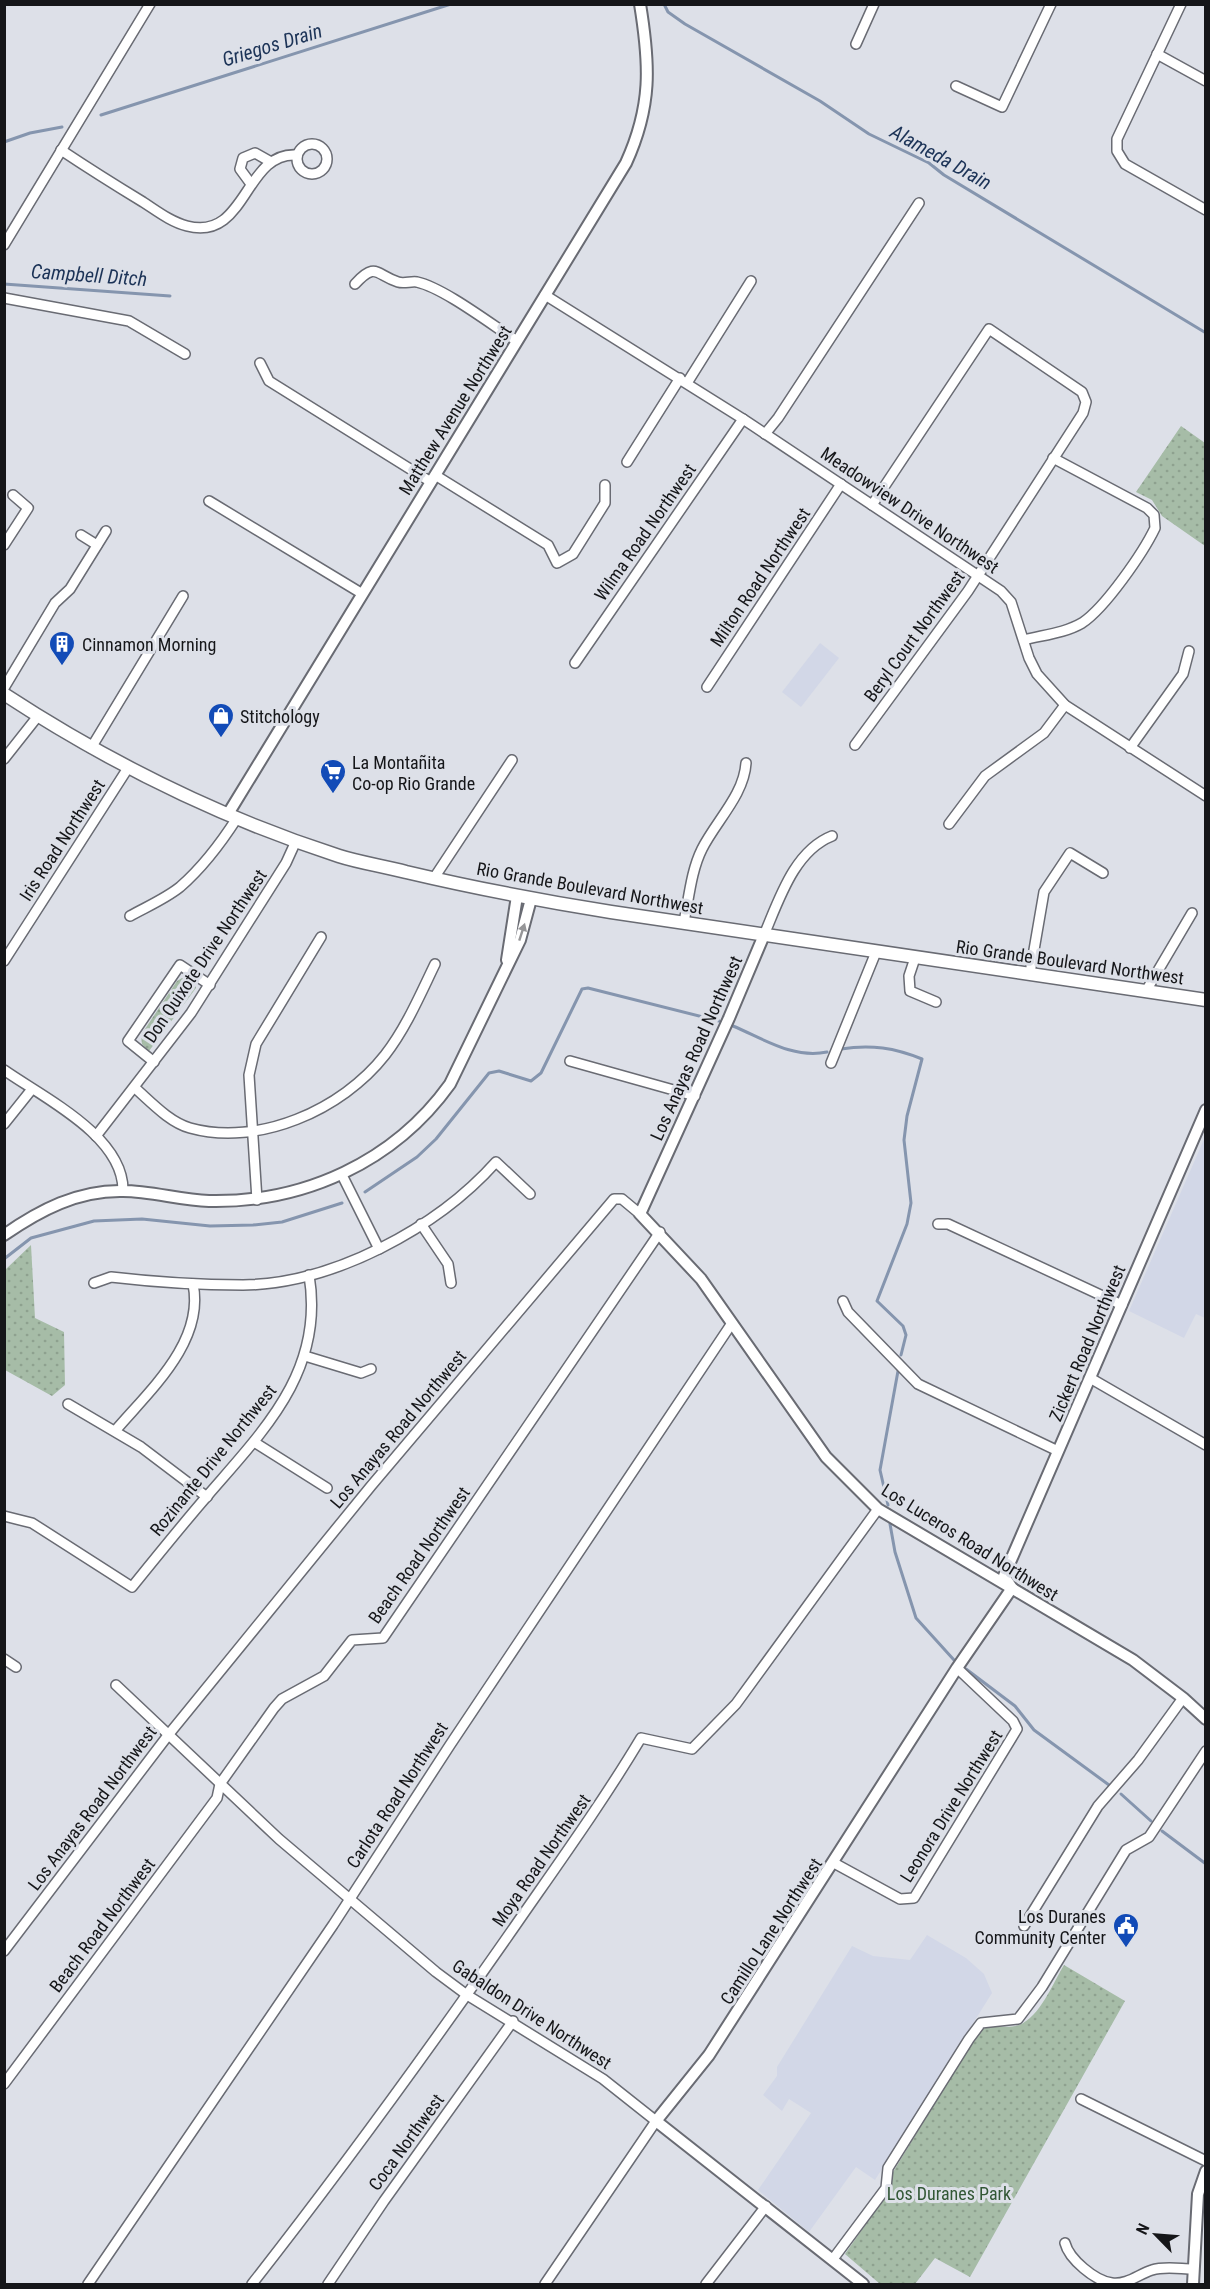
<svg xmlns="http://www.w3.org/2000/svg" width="1210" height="2289" viewBox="0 0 1210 2289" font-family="'Roboto Condensed',sans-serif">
  <defs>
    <pattern id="park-dots" width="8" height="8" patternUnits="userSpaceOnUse" patternTransform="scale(1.5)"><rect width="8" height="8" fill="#a6bca7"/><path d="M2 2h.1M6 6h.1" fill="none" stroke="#8ea18f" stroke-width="1.8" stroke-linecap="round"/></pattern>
  </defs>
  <rect width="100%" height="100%" fill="#dde0e8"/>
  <!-- built -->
  <g fill="#d2d7e7">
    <path d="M820 643 839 658 801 707 782 692Z"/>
    <path d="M1205 1137V1318L1196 1314 1184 1338 1129 1311Z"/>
    <path d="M927 1935 966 1958 984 1974 992 1993 875 2180 856 2167 809 2232 758 2190 811 2113 789 2099 782 2111 763 2095 777 2076V2067L852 1946 873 1956 910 1960Z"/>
  </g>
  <!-- park -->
  <g fill="url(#park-dots)">
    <path d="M1181 426 1205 443V546L1162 516 1152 500 1136 492Z"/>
    <path d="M182 978 193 982 196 988 149 1051 142 1044 141 1035 177 981Z"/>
    <path d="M31 1245 35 1318 64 1332 65 1385 52 1396 5 1370V1270Z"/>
    <path d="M1064 1965 1125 2001 970 2277 935 2258 915 2284H880L845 2254 882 2201 890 2177 978 2032C992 2022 1005 2030 1019 2025 1040 2017 1053 1983 1064 1965Z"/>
  </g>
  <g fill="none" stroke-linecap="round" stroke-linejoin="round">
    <!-- stream -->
    <g stroke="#8595ae" stroke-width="3">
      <path d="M664 4 668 12 685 24 820 101 869 134 929 163 944 175 1206 333"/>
      <path d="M101 115 451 4"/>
      <path d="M4 142 30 133 62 127"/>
      <path d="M4 284 170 296"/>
      <path d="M733 1026C764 1039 793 1059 827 1052"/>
      <path d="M841 1049C871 1044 895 1048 922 1059L907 1116 904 1140 911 1203 907 1224 877 1301 903 1326 906 1335 901 1355"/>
      <path d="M365 1192 417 1157 436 1139 489 1073 499 1071 531 1081 541 1073 582 989 588 988 719 1021"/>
      <path d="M4 1259 31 1238 94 1221 142 1219 210 1226 253 1225 282 1222 342 1203"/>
      <path d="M888 1505 880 1470 898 1371"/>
      <path d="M890 1524 895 1552 916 1618 954 1660"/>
      <path d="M966 1669 1015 1706 1034 1730 1109 1785"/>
      <path d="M1121 1794 1151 1821"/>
      <path d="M1162 1831 1206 1864"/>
    </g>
    <defs>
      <g id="minor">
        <path d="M1181 4 1117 139V151L1125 164 1206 210"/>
        <path d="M856 44 874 4"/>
        <path d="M1157 54 1206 81"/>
        <path d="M956 86 1002 107 1051 4"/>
        <circle cx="312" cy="159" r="15"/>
        <path d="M61 150C88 168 115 185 143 202 157 211 171 222 187 226 247 242 244 151 297 155"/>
        <path d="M251 184 240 169 243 158 255 153 271 162"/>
        <path d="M4 245 150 4"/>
        <path d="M355 284C376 261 376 275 398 282 404 284 411 281 417 282 444 288 492 325 517 341"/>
        <path d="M545 295 743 419 1001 591 1011 602 1029 658 1037 674 1065 705 1206 796"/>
        <path d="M4 298 129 321 185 354"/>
        <path d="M260 363 269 381 431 482"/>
        <path d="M687 383 751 281"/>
        <path d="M765 434 778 418 919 203"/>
        <path d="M627 462 680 378"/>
        <path d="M435 475 548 545 557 563 573 554 605 503V485"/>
        <path d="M209 501 361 593"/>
        <path d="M81 535 97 545"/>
        <path d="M4 545 28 508 13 495"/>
        <path d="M1024 640C1043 635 1065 633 1082 623 1105 608 1143 553 1155 528L1154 515 1147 508 1053 458"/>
        <path d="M575 663 743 419"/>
        <path d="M707 687 841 484"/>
        <path d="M4 688 55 603 70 589 106 531"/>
        <path d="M855 745 968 591 1083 413 1086 402 1082 392 989 329 872 505"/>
        <path d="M91 748 183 596"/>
        <path d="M1130 748 1183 674 1189 651"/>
        <path d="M4 759 38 716"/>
        <path d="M949 824 985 776 1044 733 1065 705"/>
        <path d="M434 878 512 760"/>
        <path d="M130 916C146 907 165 899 180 887 203 867 221 843 237 818"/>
        <path d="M684 922C689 898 691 871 702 849 716 821 744 795 746 763"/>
        <path d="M764 935C779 900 794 851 832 836"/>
        <path d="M915 958 909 976 910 991 936 1002"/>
        <path d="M4 961 128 768"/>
        <path d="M1030 973 1044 892 1070 853 1103 873"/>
        <path d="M1146 991 1192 913"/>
        <path d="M570 1061 695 1096"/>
        <path d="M154 1062 128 1041 180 965 210 985"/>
        <path d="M831 1063 876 952"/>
        <path d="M4 1070C44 1098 123 1136 123 1190"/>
        <path d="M135 1088C151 1102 169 1122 190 1128 258 1147 342 1110 385 1055 406 1028 420 995 435 964"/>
        <path d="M4 1124 32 1089"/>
        <path d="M96 1136 191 1013 286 863 296 841"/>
        <path d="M342 1175 379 1249"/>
        <path d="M257 1200 249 1075 256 1044 321 937"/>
        <path d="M421 1224 448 1264 451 1283"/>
        <path d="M938 1224H948L1122 1305"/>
        <path d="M94 1283 111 1277C154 1282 199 1285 243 1285 333 1284 437 1228 496 1162L530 1194"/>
        <path d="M843 1301 848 1312 918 1384 1058 1451"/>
        <path d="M305 1356 361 1373 371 1369"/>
        <path d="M1090 1378 1206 1445"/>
        <path d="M68 1404 141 1447 207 1497"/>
        <path d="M115 1431C149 1391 205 1342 193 1284"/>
        <path d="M254 1442 327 1488"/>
        <path d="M4 1516 32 1523 132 1587C157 1556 182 1525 208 1495 265 1429 325 1370 309 1275"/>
        <path d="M4 1659 16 1667"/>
        <path d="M116 1685 279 1839 436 1972 467 1995 603 2079 656 2121 545 2284"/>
        <path d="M834 1863 900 1899 914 1898 1017 1729 1013 1721 957 1668"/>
        <path d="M1024 1926 1098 1806 1138 1760 1183 1698"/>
        <path d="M4 1951 169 1734 371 1486 614 1199H622L640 1214"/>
        <path d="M4 2084 217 1798 220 1784 274 1708 282 1699 324 1676 352 1640 383 1638 660 1232"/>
        <path d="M1081 2099 1206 2161"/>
        <path d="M1065 2243C1069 2259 1095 2281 1112 2283 1127 2285 1139 2274 1152 2270 1164 2266 1181 2269 1193 2269"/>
        <path d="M833 2259 886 2188 888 2168 969 2039 981 2023 1018 2019 1042 1987 1126 1850 1149 1837 1206 1751"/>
        <path d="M88 2284 333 1925 450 1745 732 1323"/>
        <path d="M252 2284C343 2168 430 2048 515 1926 558 1864 602 1803 641 1738L692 1749 736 1704 878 1509"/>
        <path d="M328 2284 384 2201 513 2021"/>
        <path d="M706 2284 766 2206"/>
      </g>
      <g id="tertiary">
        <path d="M228 814 626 163C652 106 650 65 640 4"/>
        <path d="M764 935 729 1018 640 1214 701 1279 826 1457 878 1509 1133 1660 1183 1698 1206 1719"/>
        <path d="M507 960 517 896"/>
        <path d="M4 1235C40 1210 78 1190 123 1191 151 1191 180 1200 209 1201 304 1203 394 1162 450 1084L520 940 531 899"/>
        <path d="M863 2284 656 2121 709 2055 957 1668 1012 1588 1004 1576 1206 1110"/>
        <path d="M1193 2284 1198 2194 1206 2171"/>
      </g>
      <path id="secondary" d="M4 694C108 762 221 818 339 856 361 863 384 866 406 872 474 888 542 901 611 912L1206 1000"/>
    </defs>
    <!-- minor casing -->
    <use href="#minor" stroke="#696b73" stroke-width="12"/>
    <!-- tertiary casing -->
    <use href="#tertiary" stroke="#696b73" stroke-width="14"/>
    <!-- secondary casing -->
    <use href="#secondary" stroke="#696b73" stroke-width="15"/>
    <!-- minor -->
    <use href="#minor" stroke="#fff" stroke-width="9"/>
    <!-- tertiary -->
    <use href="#tertiary" stroke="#fff" stroke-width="10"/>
    <!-- secondary -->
    <use href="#secondary" stroke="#fff" stroke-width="12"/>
  </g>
  <!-- one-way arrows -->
  <defs><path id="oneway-solid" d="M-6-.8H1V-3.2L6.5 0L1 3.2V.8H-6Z" transform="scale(1.5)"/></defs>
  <use fill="#969698" href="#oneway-solid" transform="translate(522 932) rotate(-72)"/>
  <!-- icons -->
  <defs>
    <symbol id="building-pin" viewBox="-11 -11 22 30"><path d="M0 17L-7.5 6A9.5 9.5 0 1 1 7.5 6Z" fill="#124bb7" stroke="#dde0e8"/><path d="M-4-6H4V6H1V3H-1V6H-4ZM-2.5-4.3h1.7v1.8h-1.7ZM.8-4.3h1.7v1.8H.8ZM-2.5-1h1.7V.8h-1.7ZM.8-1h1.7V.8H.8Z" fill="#fff"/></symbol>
    <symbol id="shop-pin" viewBox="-11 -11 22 30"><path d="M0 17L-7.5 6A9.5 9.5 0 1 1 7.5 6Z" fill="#124bb7" stroke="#dde0e8"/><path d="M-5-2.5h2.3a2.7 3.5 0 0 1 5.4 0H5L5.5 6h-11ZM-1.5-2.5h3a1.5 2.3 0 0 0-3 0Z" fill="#fff"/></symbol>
    <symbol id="supermarket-pin" viewBox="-11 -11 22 30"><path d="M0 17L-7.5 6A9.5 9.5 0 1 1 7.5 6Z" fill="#124bb7" stroke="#dde0e8"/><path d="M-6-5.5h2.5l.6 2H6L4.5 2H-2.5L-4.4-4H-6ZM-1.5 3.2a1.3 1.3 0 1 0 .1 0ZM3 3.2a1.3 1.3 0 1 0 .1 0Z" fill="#fff"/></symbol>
    <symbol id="civic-pin" viewBox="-11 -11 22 30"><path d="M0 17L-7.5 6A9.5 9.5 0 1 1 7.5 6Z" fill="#124bb7" stroke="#dde0e8"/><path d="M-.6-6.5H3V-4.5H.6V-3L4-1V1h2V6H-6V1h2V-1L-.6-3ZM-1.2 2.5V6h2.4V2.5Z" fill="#fff"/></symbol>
  </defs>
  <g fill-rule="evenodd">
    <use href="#building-pin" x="47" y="629" width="30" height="40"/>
    <use href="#shop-pin" x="206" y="701" width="30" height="40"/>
    <use href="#supermarket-pin" x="318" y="757" width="30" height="40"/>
    <use href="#civic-pin" x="1111" y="1911" width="30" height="40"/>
  </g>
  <g text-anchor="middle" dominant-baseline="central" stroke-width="6" stroke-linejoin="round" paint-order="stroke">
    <!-- street labels -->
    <g font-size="18" fill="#151619" stroke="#dde0e8">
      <text transform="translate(455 410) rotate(-58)">Matthew Avenue Northwest</text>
      <text transform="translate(910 510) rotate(34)">Meadowview Drive Northwest</text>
      <text transform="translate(645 532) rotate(-55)">Wilma Road Northwest</text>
      <text transform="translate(760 577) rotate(-56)">Milton Road Northwest</text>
      <text transform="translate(914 636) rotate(-54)">Beryl Court Northwest</text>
      <text transform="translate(62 840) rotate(-57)">Iris Road Northwest</text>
      <text transform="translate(590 888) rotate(10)">Rio Grande Boulevard Northwest</text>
      <text transform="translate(205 956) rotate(-56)">Don Quixote Drive Northwest</text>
      <text transform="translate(1070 962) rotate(8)">Rio Grande Boulevard Northwest</text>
      <text transform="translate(696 1048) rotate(-66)">Los Anayas Road Northwest</text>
      <text transform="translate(1087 1343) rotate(-67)">Zickert Road Northwest</text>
      <text transform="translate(398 1429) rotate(-50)">Los Anayas Road Northwest</text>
      <text transform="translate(213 1460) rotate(-51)">Rozinante Drive Northwest</text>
      <text transform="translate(970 1542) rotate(32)">Los Luceros Road Northwest</text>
      <text transform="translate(419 1555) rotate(-55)">Beach Road Northwest</text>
      <text transform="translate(397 1795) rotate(-57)">Carlota Road Northwest</text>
      <text transform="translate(951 1806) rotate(-58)">Leonora Drive Northwest</text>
      <text transform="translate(92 1808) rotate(-53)">Los Anayas Road Northwest</text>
      <text transform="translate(541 1860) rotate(-55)">Moya Road Northwest</text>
      <text transform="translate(102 1925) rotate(-53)">Beach Road Northwest</text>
      <text transform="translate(771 1931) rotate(-57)">Camillo Lane Northwest</text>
      <text transform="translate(532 2014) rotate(33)">Gabaldon Drive Northwest</text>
      <text transform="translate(406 2142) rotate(-54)">Coca Northwest</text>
    </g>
    <!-- poi labels -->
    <g font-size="18" fill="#151619" stroke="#dde0e8" text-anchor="start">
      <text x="82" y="644">Cinnamon Morning</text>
      <text x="240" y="716">Stitchology</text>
      <text x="352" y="762">La Montañita<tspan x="352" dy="21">Co-op Rio Grande</tspan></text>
      <text x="1106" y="1916" text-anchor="end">Los Duranes<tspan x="1106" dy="21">Community Center</tspan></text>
    </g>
    <!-- park labels -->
    <g font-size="18" fill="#325735" stroke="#dde0e8">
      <text x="949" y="2193">Los Duranes Park</text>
    </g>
    <!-- water labels -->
    <g font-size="20" font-style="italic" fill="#1c3357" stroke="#dde0e8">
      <text transform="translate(272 45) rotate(-17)">Griegos Drain</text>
      <text transform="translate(941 157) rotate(29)">Alameda Drain</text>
      <text transform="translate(89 275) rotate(4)">Campbell Ditch</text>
    </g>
  </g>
  <!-- border -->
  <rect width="1210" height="2289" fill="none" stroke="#151619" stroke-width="12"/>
  <!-- north arrow -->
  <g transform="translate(1156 2235) rotate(295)" stroke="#dde0e8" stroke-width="4.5" paint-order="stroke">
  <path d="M0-4.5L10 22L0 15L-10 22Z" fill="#151619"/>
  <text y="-9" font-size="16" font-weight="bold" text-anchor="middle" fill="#151619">N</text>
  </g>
</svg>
